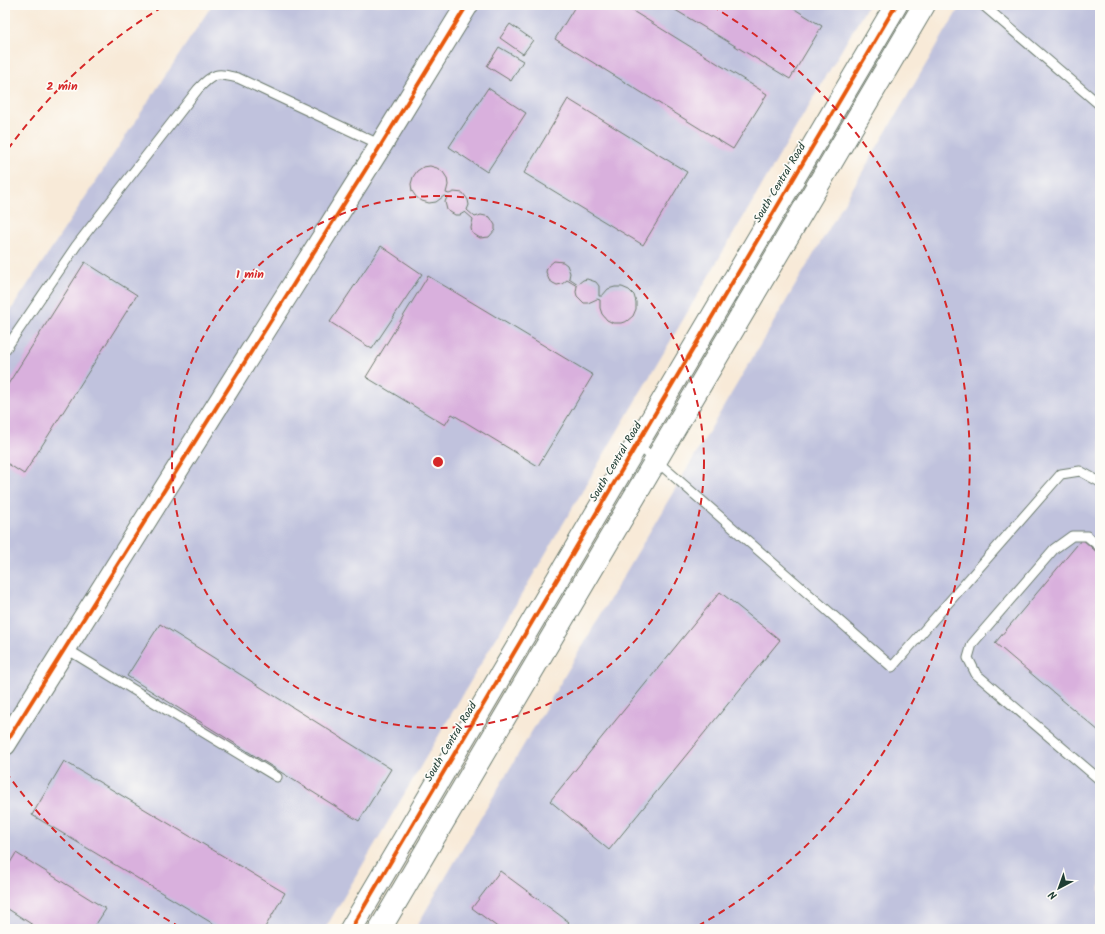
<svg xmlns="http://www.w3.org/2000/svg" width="1105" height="934" viewBox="0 0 1105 934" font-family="Kalam,sans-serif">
  <rect width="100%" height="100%" fill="#fdfcf7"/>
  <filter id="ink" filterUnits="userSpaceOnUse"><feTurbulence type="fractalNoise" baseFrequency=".025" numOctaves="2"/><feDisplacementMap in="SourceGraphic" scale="8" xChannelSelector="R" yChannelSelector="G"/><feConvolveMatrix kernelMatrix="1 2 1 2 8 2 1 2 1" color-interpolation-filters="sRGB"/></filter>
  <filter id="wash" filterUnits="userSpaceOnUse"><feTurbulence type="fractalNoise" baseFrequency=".012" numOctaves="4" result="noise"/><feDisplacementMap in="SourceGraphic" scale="16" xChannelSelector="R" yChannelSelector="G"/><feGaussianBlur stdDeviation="0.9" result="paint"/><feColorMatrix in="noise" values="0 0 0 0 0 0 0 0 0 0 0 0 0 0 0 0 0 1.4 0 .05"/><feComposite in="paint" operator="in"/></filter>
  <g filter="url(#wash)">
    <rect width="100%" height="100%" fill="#f8ead8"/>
    <!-- industrial -->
    <g fill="#c0c2dd">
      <path d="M212 5H868L325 929H5V319Z"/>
      <path d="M961 5H1100V929H415Z"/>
    </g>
    <g id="blocks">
      <!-- building -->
      <g fill="#d9b0dd">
        <path d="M576 5H623L767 94 733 149 555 39Z"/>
        <path d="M667 5H788L822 26 790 79Z"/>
        <path d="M510 24 533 40 523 54 500 38Z"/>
        <path d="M499 47 523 61 511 81 487 66Z"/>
        <path d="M488 88 526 113 487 172 449 147Z"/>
        <path d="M568 99 687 172 643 245 524 173Z"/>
        <path d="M430 166 437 168 443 172 447 178 448 185 446 193 449 194 454 192 463 193 468 200 469 205 467 210 475 217 481 215 490 217 495 225V230L489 237 480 238 472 233 471 228 473 219 465 212 460 215H455L447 210 445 202 447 197 444 196 436 202 429 203 422 201 416 197 412 191 411 184 413 177 417 171 423 167Z"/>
        <path d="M381 246 422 274 372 349 330 322Z"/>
        <path d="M554 261 563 262 567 265 570 273 569 278 578 284 583 280 587 279 596 282 599 286V296H602L608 289 615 287H622L629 290 634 295 636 302V309L633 316 627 321 621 323H613L607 320 602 314 600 308V300L597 299 588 303H584L577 296 576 292 577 286 567 280 562 284 557 285 553 283 549 280 546 272 547 267Z"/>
        <path d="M85 262 137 295 24 474 5 462V389Z"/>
        <path d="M428 276 593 375 538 466 452 414 445 425 366 377Z"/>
        <path d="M1082 539 1100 555V732L995 643Z"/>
        <path d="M720 592 780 640 609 850 550 801Z"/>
        <path d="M160 624 391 769 359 821 127 676Z"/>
        <path d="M64 761 285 893 264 929H222L32 815Z"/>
        <path d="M16 853 106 909 93 929H39L5 907V871Z"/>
        <path d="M500 871 569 922 563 929H500L472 908Z"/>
      </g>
    </g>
  </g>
  <g filter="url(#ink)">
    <use href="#blocks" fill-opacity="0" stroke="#6b7a6d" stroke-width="1"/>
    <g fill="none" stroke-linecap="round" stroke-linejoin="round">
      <defs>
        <g id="lane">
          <path d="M983 5 1100 105"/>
          <path d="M5 350 76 246 198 89C214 72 217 73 238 78L381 145"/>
          <path d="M637 444 892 667 1061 474 1080 471 1100 482"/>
          <path d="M1100 547 1087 536H1072L1054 549 972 644 968 658 976 674 1100 780"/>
          <path d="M65 648 277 777"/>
        </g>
        <g id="secondary">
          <path d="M5 744 381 145 467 5"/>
          <path d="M351 929 896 5"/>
          <path d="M380 929 924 5"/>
        </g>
      </defs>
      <!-- lane casing -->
      <use href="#lane" stroke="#6b7a6d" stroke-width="11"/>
      <!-- secondary casing -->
      <use href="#secondary" stroke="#6b7a6d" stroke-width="24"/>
      <!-- lane -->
      <use href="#lane" stroke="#fff" stroke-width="9"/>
      <!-- secondary -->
      <use href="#secondary" stroke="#fff" stroke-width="22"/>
      <defs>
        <g id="cycleway">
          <path d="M5 744 381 145 467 5"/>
          <path d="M351 929 896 5"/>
        </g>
      </defs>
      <!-- cycleway casing -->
      <use href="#cycleway" stroke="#fdfcf7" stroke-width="6"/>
      <!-- cycleway -->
      <use href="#cycleway" stroke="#e8590c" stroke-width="4"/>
    </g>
  </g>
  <!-- distance rings -->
  <g fill="none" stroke="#d62828" stroke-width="2" stroke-dasharray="7 5">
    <circle cx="438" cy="462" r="266"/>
    <path d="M180 927A532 532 0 0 1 8 775M8 149A532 532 0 0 1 164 6M712 6A532 532 0 0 1 696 927"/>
  </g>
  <g text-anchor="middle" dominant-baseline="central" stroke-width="3.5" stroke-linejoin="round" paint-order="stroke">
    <!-- street labels -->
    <g font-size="11" fill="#1f3d34" stroke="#fdfcf7">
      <text transform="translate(780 183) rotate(-59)">South Central Road</text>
      <text transform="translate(616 462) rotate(-59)">South Central Road</text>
      <text transform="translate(451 742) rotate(-59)">South Central Road</text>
    </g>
  </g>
  <circle cx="438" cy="462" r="6" fill="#d62828" stroke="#fdfcf7" stroke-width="2"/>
  <g font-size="12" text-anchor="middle" font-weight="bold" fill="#d62828" stroke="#fdfcf7" stroke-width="3.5" stroke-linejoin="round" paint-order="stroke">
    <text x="62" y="90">2 min</text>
    <text x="250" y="278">1 min</text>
  </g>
  <!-- margin -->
  <rect width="1105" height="934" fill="none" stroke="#fdfcf7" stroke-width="20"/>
  <!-- north arrow -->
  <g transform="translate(1059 888) rotate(221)" stroke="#fdfcf7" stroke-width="3" paint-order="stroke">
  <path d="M0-3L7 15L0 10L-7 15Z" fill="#1f3d34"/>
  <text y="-6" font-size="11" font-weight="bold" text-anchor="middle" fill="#1f3d34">N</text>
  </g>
</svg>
